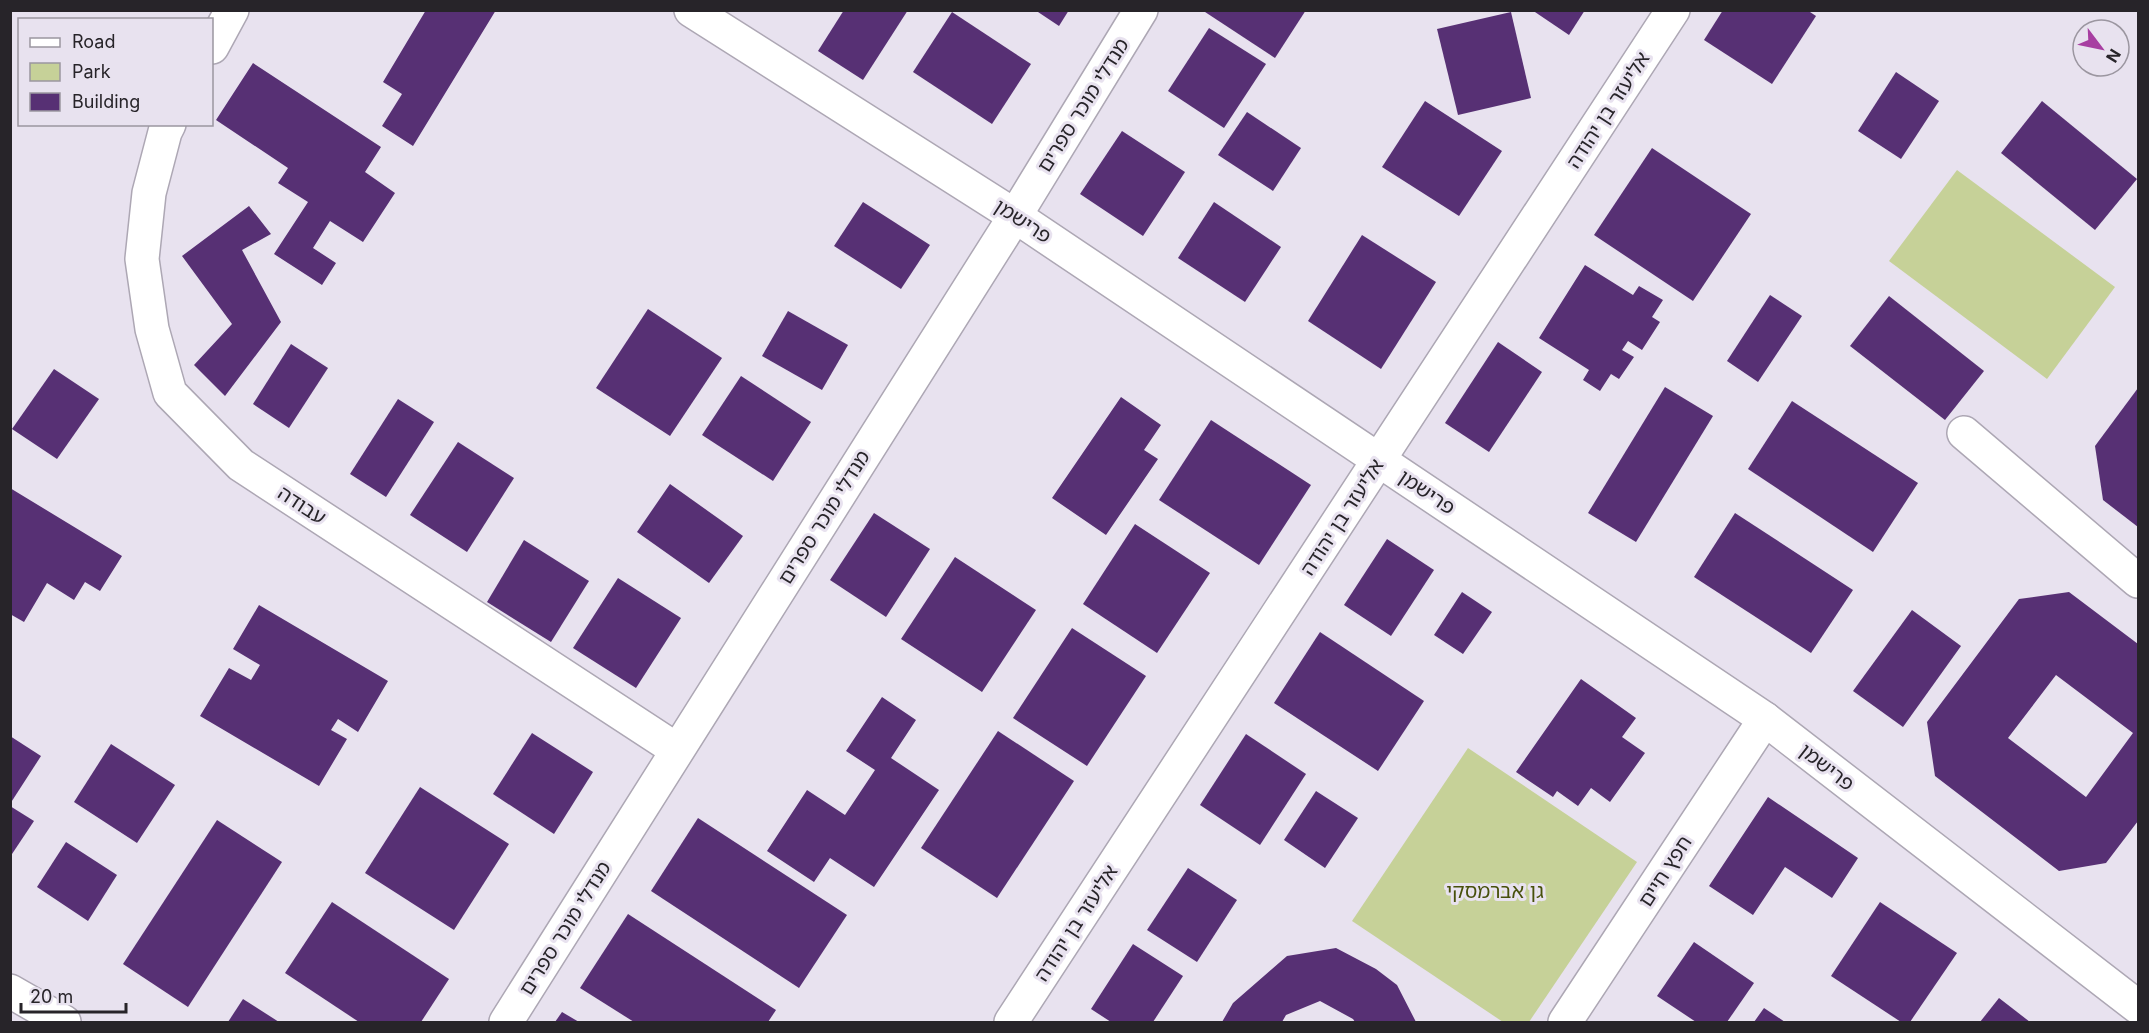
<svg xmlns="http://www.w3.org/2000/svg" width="2149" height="1033" viewBox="0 0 2149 1033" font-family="Inter,'Noto Sans Hebrew',sans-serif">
  <rect width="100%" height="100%" fill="#e8e2ef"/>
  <!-- green -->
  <g fill="#c6d198">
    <path d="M1957 170 2115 287 2047 379 1889 261Z"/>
    <path d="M1468 748 1637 862 1529 1022H1503L1352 921Z"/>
  </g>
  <!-- building -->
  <g fill="#573074" fill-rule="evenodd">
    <path d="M426 10H496L413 146 382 126 402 94 383 82Z"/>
    <path d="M844 10H908L863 80 818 51Z"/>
    <path d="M1035 10H1069L1059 26Z"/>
    <path d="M1202 10H1306L1275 58Z"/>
    <path d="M1532 10H1585L1569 35Z"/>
    <path d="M1723 10H1807L1816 16 1772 84 1704 40Z"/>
    <path d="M952 12 1031 64 992 124 913 72Z"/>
    <path d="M1511 12 1531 98 1458 115 1437 29Z"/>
    <path d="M1209 28 1266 64 1224 128 1168 91Z"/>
    <path d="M253 63 381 147 365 172 395 193 363 242 330 221 313 248 336 263 322 285 274 254 308 202 278 183 288 168 216 120Z"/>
    <path d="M1896 72 1939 101 1901 159 1858 131Z"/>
    <path d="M1425 101 1502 151 1459 216 1382 167Z"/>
    <path d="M2042 101 2137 179 2095 230 2001 153Z"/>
    <path d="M1247 112 1301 148 1273 191 1218 155Z"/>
    <path d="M1122 131 1185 172 1143 236 1080 194Z"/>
    <path d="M1652 148 1751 214 1693 301 1594 235Z"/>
    <path d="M863 202 930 245 901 289 834 246Z"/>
    <path d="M1214 202 1281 247 1245 302 1178 258Z"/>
    <path d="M249 206 271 234 242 250 281 322 225 396 194 365 232 324 182 256Z"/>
    <path d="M1362 235 1436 282 1381 369 1308 321Z"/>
    <path d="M1585 265 1633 295 1639 286 1663 300 1652 317 1660 322 1642 350 1628 341 1622 350 1634 357 1619 379 1611 374 1600 391 1583 380 1589 370 1539 338Z"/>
    <path d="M1770 295 1802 316 1758 382 1727 361Z"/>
    <path d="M1889 296 1984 371 1945 420 1850 346Z"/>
    <path d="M648 309 722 358 670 436 596 388Z"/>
    <path d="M788 311 848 345 822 390 762 356Z"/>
    <path d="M1498 342 1542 372 1489 452 1445 423Z"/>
    <path d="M291 344 328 368 289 428 253 404Z"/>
    <path d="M54 369 99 399 57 459 12 429Z"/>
    <path d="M741 376 811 422 773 481 702 435Z"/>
    <path d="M1665 387 1713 416 1636 542 1588 513Z"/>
    <path d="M2138 388V527L2103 500 2095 446Z"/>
    <path d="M1121 397 1161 425 1144 450 1158 459 1106 535 1052 498Z"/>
    <path d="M398 399 434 422 386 497 350 474Z"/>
    <path d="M1792 401 1918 483 1873 552 1748 469Z"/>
    <path d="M1211 420 1311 485 1259 565 1159 500Z"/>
    <path d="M458 442 514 478 467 552 410 515Z"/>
    <path d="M670 484 743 536 709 583 637 532Z"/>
    <path d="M10 488 122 556 100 591 85 582 74 600 47 583 24 622 10 614Z"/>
    <path d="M874 513 930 549 886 617 830 580Z"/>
    <path d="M1735 513 1853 590 1811 653 1694 577Z"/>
    <path d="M1135 524 1210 573 1157 653 1083 604Z"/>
    <path d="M1387 539 1434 570 1391 636 1344 605Z"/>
    <path d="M524 540 589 581 551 642 487 602Z"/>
    <path d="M955 557 1036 610 982 692 901 639Z"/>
    <path d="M618 578 681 618 636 688 573 648Z"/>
    <path d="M1462 592 1492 612 1463 654 1434 635Z"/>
    <path d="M2069 592 2138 644V821L2106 863 2059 871 1935 776 1927 722 2019 599ZM2056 675 2133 733 2086 797 2008 738Z"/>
    <path d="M259 605 388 681 358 732 338 719 331 730 347 739 319 786 200 716 229 668 251 680 260 665 233 649Z"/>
    <path d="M1912 610 1961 646 1903 727 1853 691Z"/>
    <path d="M1072 628 1146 676 1087 766 1013 718Z"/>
    <path d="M1320 632 1424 701 1378 771 1274 703Z"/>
    <path d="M1581 679 1636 718 1622 737 1645 753 1610 802 1591 788 1578 806 1557 791 1553 797 1516 772Z"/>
    <path d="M882 697 916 720 891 758 939 790 874 887 830 858 814 882 767 851 807 790 845 815 875 770 846 751Z"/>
    <path d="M998 731 1074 781 997 898 921 848Z"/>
    <path d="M532 733 593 772 554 834 493 794Z"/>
    <path d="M1246 734 1306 774 1260 845 1200 805Z"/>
    <path d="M10 736 41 756 10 804Z"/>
    <path d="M111 744 175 785 137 843 74 802Z"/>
    <path d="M420 787 509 844 454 930 365 873Z"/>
    <path d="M1316 791 1358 818 1325 868 1284 840Z"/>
    <path d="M1768 797 1858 858 1832 898 1785 867 1753 915 1709 886Z"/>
    <path d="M10 806 34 821 10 857Z"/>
    <path d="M698 818 847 915 799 988 651 891Z"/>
    <path d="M217 820 282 862 188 1007 123 964Z"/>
    <path d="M66 842 117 875 88 921 37 887Z"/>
    <path d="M1188 868 1237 900 1197 962 1147 930Z"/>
    <path d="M332 902 449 979 421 1022H359L285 973Z"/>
    <path d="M1880 902 1957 953 1910 1022H1901L1831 976Z"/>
    <path d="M628 914 776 1010 768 1022H634L580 988Z"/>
    <path d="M1694 942 1754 983 1727 1022H1696L1657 996Z"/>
    <path d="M1133 944 1183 976 1153 1022H1111L1091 1009Z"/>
    <path d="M1336 948 1376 969 1397 985 1416 1022H1355L1353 1019 1320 1001 1286 1015 1282 1022H1222L1233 1003 1287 956Z"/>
    <path d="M1999 998 2030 1022H1980Z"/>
    <path d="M243 999 279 1022H228Z"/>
    <path d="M1764 1008 1785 1022H1754Z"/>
    <path d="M562 1012 579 1022H555Z"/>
  </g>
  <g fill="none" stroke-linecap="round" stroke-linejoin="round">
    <defs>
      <g id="minor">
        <path d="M691 10 1015 216 1765 719 2138 1007"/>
        <path d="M212 47 232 10"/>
        <path d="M169 124 165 132 149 193 142 259 152 329 170 393 241 465 677 750"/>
        <path d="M1964 433 2138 581"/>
        <path d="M10 991 64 1022"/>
        <path d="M506 1022 1015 216 1141 10"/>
        <path d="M1011 1022 1673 10"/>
        <path d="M1565 1022 1765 719"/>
      </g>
    </defs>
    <!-- minor casing -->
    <use href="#minor" stroke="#ada7b4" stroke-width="36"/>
    <!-- minor -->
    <use href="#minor" stroke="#fff" stroke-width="33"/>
  </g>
  <g text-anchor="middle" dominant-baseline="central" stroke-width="6" stroke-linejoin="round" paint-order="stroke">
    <!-- street labels -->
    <g font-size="20" fill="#272429" stroke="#e8e2ef">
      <text transform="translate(1083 105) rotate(-58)">מנדלי מוכר ספרים</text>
      <text transform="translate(1608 110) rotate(-57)">אליעזר בן יהודה</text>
      <text transform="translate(1023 221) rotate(33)">פרישמן</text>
      <text transform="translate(1427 492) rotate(34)">פרישמן</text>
      <text transform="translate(302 505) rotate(33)">עבודה</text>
      <text transform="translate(824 517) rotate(-58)">מנדלי מוכר ספרים</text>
      <text transform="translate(1342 517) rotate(-57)">אליעזר בן יהודה</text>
      <text transform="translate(1827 767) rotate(38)">פרישמן</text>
      <text transform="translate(1665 871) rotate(-57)">חפץ חיים</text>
      <text transform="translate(1076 923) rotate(-57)">אליעזר בן יהודה</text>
      <text transform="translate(565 928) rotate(-58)">מנדלי מוכר ספרים</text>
    </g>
    <!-- park labels -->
    <g font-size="20" fill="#47500b" stroke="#e8e2ef">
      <text x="1495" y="891">גן אברמסקי</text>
    </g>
  </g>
  <!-- border -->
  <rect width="2149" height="1033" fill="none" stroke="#272429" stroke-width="24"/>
  <!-- legend -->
  <rect x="18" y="18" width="195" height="108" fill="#e8e2ef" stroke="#9b96a0" stroke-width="1.5"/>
  <rect x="30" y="38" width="30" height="9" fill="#ffffff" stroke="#9b96a0" stroke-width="1.5"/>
  <text x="72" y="48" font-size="18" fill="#272429">Road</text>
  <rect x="30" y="63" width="30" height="18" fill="#c6d198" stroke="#9b96a0" stroke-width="1.5"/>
  <text x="72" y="78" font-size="18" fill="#272429">Park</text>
  <rect x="30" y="93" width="30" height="18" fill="#573074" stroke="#9b96a0" stroke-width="1.5"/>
  <text x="72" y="108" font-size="18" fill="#272429">Building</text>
  <!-- north arrow -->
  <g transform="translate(2101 48) rotate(122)"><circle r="28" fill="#e8e2ef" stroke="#9b96a0" stroke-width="1.5"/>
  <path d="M0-4.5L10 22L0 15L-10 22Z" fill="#a73ea1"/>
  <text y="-9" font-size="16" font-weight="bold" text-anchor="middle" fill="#272429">N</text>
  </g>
  <!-- scale -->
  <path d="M21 1003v9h105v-9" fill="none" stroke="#272429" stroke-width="3"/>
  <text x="30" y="1003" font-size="18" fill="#272429" stroke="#e8e2ef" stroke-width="4.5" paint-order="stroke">20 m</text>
</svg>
